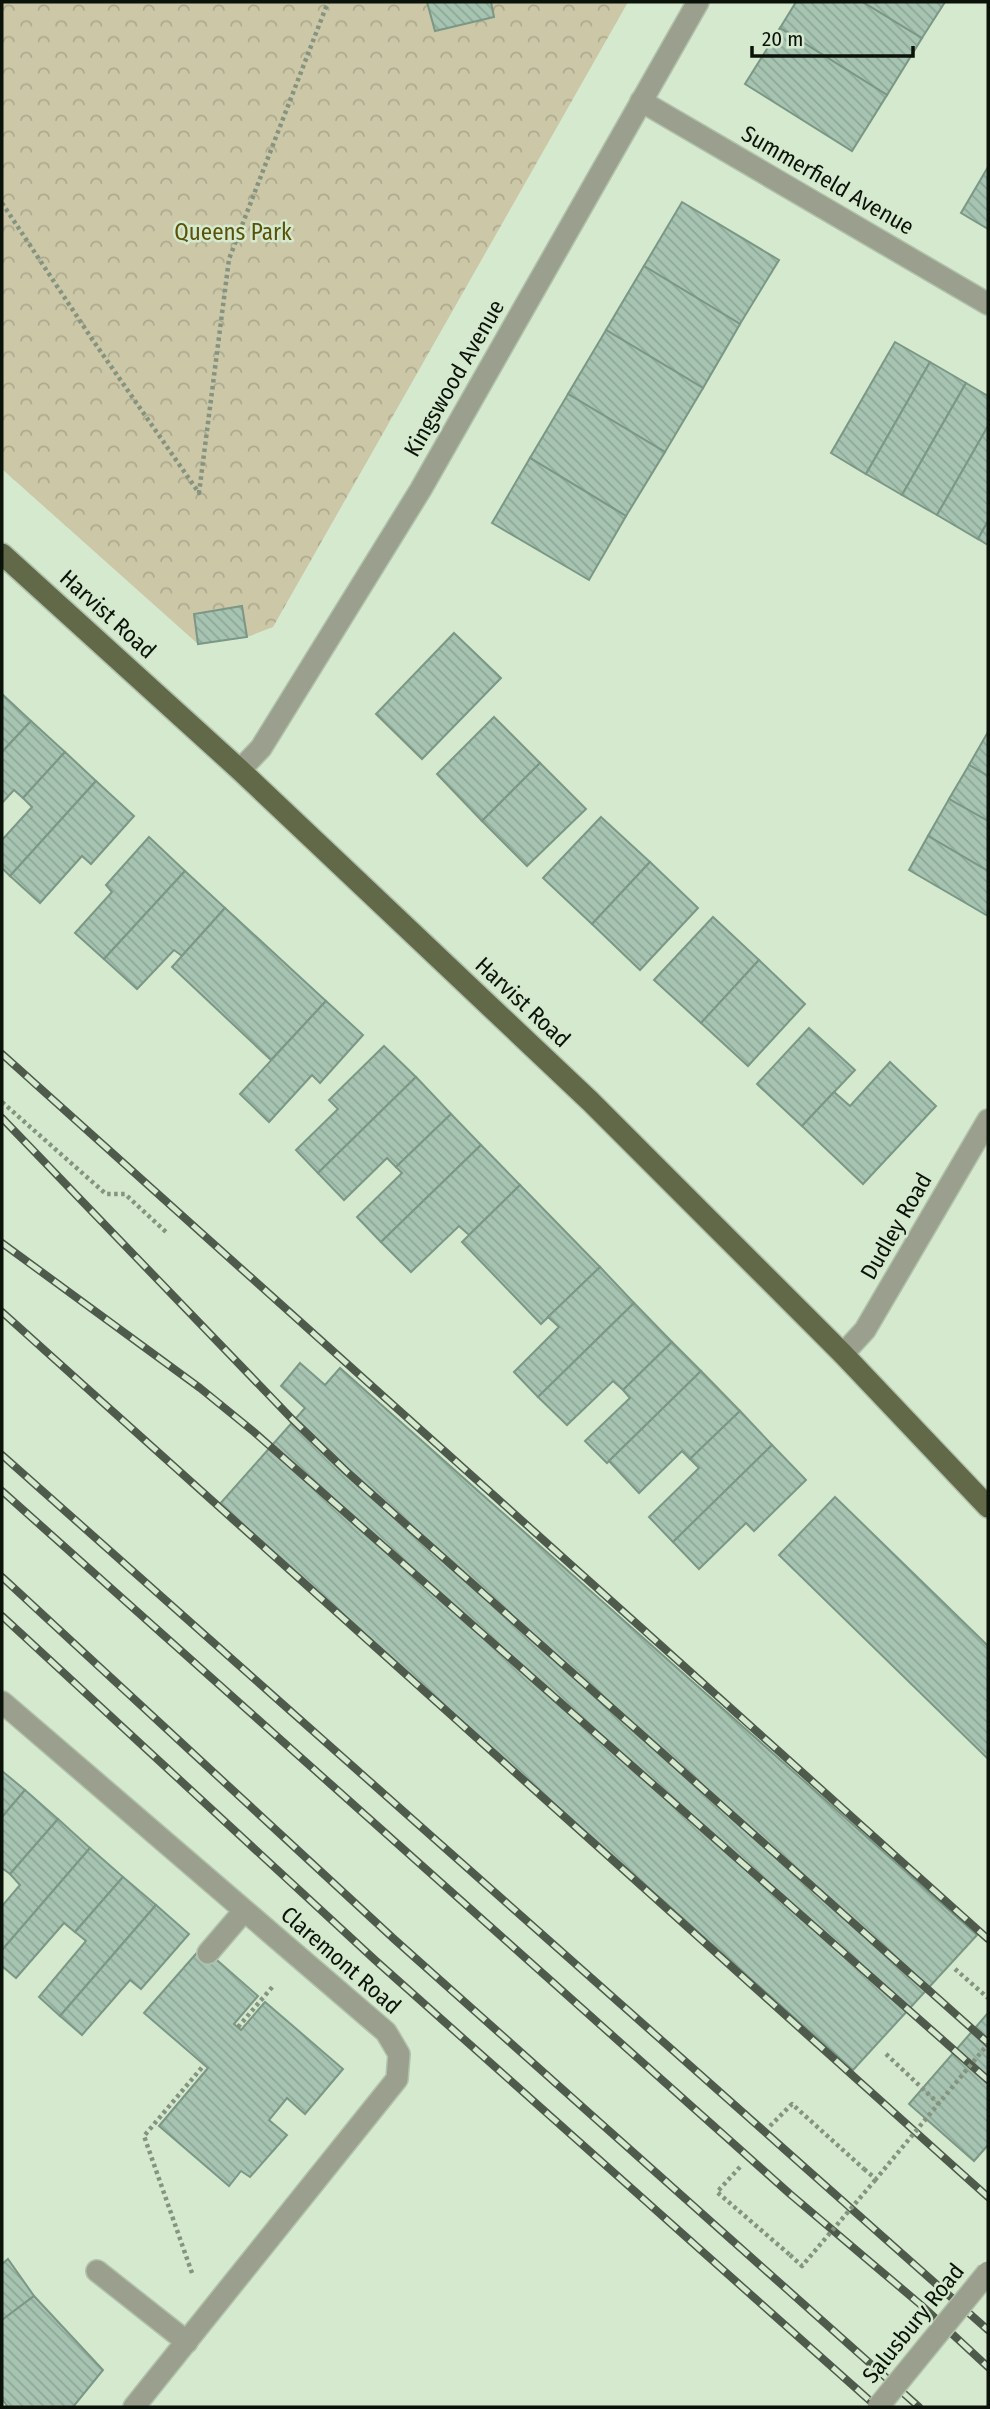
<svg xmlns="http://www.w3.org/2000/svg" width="990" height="2409" viewBox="0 0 990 2409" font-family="'Fira Sans Condensed',sans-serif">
  <defs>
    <pattern id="park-crowns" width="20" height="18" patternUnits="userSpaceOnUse" patternTransform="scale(1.75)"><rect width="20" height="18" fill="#cbc7a7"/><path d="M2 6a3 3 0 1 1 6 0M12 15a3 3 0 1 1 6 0" fill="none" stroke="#adaa8e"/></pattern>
    <pattern id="building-back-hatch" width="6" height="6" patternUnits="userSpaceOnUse" patternTransform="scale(1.75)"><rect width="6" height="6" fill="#a6c4b1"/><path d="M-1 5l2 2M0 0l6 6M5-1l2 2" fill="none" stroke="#8ea797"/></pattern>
  </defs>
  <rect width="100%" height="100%" fill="#d4e9ce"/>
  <!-- park -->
  <path fill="url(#park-crowns)" d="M2 2H628L273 627 247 637 242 606 194 614 198 644 2 469Z"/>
  <!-- building -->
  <g fill="url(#building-back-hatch)" stroke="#7b9785" stroke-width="2">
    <path d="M427 2H491L494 17 435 31Z"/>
    <path d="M796 2H863L922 38 887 95 780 28Z"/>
    <path d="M863 2H945L922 38Z"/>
    <path d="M780 28 887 95 852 151 745 84Z"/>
    <path d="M988 167V229L961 213Z"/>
    <path d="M682 202 779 260 740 324 644 266Z"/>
    <path d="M644 266 740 324 703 388 606 330Z"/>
    <path d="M606 330 703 388 665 452 568 394Z"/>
    <path d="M895 342 930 362 866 474 831 453Z"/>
    <path d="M930 362 966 383 902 495 866 474Z"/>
    <path d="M966 383 988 396V426L937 515 902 495Z"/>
    <path d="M568 394 665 452 626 516 530 458Z"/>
    <path d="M988 426V521L978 539 937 515Z"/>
    <path d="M530 458 626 516 589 580 492 523Z"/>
    <path d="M988 521V545L978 539Z"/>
    <path d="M242 606 247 637 198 644 194 614Z"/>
    <path d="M454 633 501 678 422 759 376 714Z"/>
    <path d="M2 694 31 721 2 752Z"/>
    <path d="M494 717 540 763 482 821 437 774Z"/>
    <path d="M31 721 65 752 23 798 14 790 2 803V752Z"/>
    <path d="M988 732V776L969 765Z"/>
    <path d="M65 752 96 781 10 876 2 868V840L32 807 23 798Z"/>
    <path d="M540 763 586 809 527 866 482 821Z"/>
    <path d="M969 765 988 776V821L949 799Z"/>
    <path d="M96 781 134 816 91 864 82 856 40 903 10 876Z"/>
    <path d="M949 799 988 821V871L928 836Z"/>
    <path d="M601 817 650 862 592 924 543 878Z"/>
    <path d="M928 836 988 871V916L909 870Z"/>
    <path d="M149 837 185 871 104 959 75 933 112 892 106 885Z"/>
    <path d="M650 862 698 908 640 970 592 924Z"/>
    <path d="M185 871 225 908 182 956 174 950 137 989 104 959Z"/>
    <path d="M225 908 326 1001 271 1060 172 967Z"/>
    <path d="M713 917 759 960 701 1023 654 980Z"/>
    <path d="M759 960 805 1004 748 1066 701 1023Z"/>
    <path d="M326 1001 363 1035 320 1083 312 1075 269 1122 240 1094Z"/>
    <path d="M809 1028 855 1070 802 1126 757 1084Z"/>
    <path d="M384 1046 416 1077 318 1173 296 1150 338 1109 329 1100Z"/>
    <path d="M890 1062 936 1106 863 1184 802 1126 834 1092 850 1106Z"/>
    <path d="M416 1077 451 1114 396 1167 387 1158 344 1200 318 1173Z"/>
    <path d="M451 1114 481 1145 381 1242 357 1217 402 1173 396 1167Z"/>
    <path d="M481 1145 520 1185 469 1235 459 1226 411 1272 381 1242Z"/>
    <path d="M520 1185 600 1267 541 1324 462 1242Z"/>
    <path d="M600 1267 634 1303 538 1397 514 1372 559 1327 548 1317Z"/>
    <path d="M634 1303 672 1342 623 1390 613 1381 567 1425 538 1397Z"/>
    <path d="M672 1342 701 1371 607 1463 585 1441 630 1398 623 1390Z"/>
    <path d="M300 1363 325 1385 340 1368 977 1935 853 2070 219 1505 305 1408 281 1386Z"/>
    <path d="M701 1371 740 1411 690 1459 682 1451 639 1493 609 1461Z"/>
    <path d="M740 1411 772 1445 673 1542 649 1517 699 1468 690 1459Z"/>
    <path d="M772 1445 806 1480 754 1531 746 1523 699 1569 673 1542Z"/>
    <path d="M835 1497 988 1646V1759L779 1555Z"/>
    <path d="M2 1771 25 1790 2 1817Z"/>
    <path d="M25 1790 58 1819 10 1874 2 1868V1817Z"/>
    <path d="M58 1819 90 1848 2 1950V1906L20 1885 10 1874Z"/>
    <path d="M90 1848 123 1877 75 1932 64 1923 16 1978 2 1966V1950Z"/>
    <path d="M123 1877 156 1905 60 2016 39 1997 86 1941 75 1932Z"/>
    <path d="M156 1905 189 1934 141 1989 130 1980 82 2035 60 2016Z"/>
    <path d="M202 1947 258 1996 234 2024 241 2030 265 2002 343 2069 305 2114 287 2098 269 2120 287 2135 250 2177 241 2171 229 2186 159 2126 208 2068 144 2013Z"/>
    <path d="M988 2013V2145L974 2161 909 2104Z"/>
    <path d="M8 2259 34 2296 2 2320V2264Z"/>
    <path d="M34 2296 103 2370 73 2407H8L2 2399V2320Z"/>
  </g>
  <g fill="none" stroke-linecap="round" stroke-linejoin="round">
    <defs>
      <g id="minor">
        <path d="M641 101 988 304"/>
        <path d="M240 770 261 748 421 489 698 2"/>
        <path d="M843 1354 865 1330 988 1120"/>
        <path d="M2 1702 386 2032 399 2054 397 2079 134 2407"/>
        <path d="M208 1953 244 1911"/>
        <path d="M97 2271 187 2342"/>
      </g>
      <path id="major" d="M2 554 240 770 590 1101 843 1354 988 1507"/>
    </defs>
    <!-- minor casing -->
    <use href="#minor" stroke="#b0c2ab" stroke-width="24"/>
    <!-- major casing -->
    <use href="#major" stroke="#b0c2ab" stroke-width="24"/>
    <!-- path -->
    <g stroke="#859480" stroke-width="4.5" stroke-dasharray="3.5 3.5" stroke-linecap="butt">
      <path d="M2 203 92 339 199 493 229 259 328 2"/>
      <path d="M2 1102 106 1194H125L166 1232"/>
      <path d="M955 1969 988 1998"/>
      <path d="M238 2027 274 1985"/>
      <path d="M987 2045 988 2047"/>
      <path d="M886 2054 939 2104"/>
      <path d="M770 2126 792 2104 864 2169"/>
      <path d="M740 2167 717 2192 790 2255"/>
      <path d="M192 2273 144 2136 204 2065"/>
    </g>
    <!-- minor -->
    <use href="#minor" stroke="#9ba08e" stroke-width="21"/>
    <!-- major -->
    <use href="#major" stroke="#616949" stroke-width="21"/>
    <defs>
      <g id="rail">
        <path d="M2 1054 988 1939"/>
        <path d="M2 1118 292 1419 346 1471 988 2043"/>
        <path d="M2 1243 200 1388 254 1432 988 2080"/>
        <path d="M2 1312 988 2197"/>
        <path d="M2 1455 988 2330"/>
        <path d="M2 1491 790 2194 921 2305 988 2367"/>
        <path d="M2 1577 394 1939 919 2407"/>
        <path d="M2 1616 375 1960 877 2407"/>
      </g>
    </defs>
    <!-- rail casing -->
    <use href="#rail" stroke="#4e5a4b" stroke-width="8"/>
    <!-- rail -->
    <use href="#rail" stroke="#d4e9ce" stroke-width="5" stroke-dasharray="16" stroke-linecap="butt"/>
    <defs>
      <path id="minor-bridge" d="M878 2407 988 2272"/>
    </defs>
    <!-- minor-bridge casing -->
    <use href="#minor-bridge" stroke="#b0c2ab" stroke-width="24" stroke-linecap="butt"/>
    <!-- path-bridge -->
    <g stroke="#859480" stroke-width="4.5" stroke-dasharray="3.5 3.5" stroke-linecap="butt">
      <path d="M864 2169 876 2179 988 2044"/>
      <path d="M790 2255 802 2266 876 2179"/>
    </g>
    <!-- minor-bridge -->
    <use href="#minor-bridge" stroke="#9ba08e" stroke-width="21"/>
  </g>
  <g text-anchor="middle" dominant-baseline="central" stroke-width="5" stroke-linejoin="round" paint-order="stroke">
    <!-- street labels -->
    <g font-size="23" fill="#0b1209" stroke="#d4e9ce">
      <text transform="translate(828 180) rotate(30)">Summerfield Avenue</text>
      <text transform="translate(454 378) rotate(-60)">Kingswood Avenue</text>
      <text transform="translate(108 614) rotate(42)">Harvist Road</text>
      <text transform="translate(523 1002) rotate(43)">Harvist Road</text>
      <text transform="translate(896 1226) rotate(-60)">Dudley Road</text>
      <text transform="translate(341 1960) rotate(41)">Claremont Road</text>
      <text transform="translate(913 2323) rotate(-51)">Salusbury Road</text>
    </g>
    <!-- park labels -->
    <g font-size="23" fill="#5b5207" stroke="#d4e9ce">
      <text x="233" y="232">Queens Park</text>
    </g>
  </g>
  <!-- border -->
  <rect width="990" height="2409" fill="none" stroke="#0b1209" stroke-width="7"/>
  <!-- scale -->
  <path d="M752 46v10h161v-10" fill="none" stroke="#0b1209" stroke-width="3.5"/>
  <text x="762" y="46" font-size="21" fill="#0b1209" stroke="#d4e9ce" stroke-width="5" paint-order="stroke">20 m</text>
</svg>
